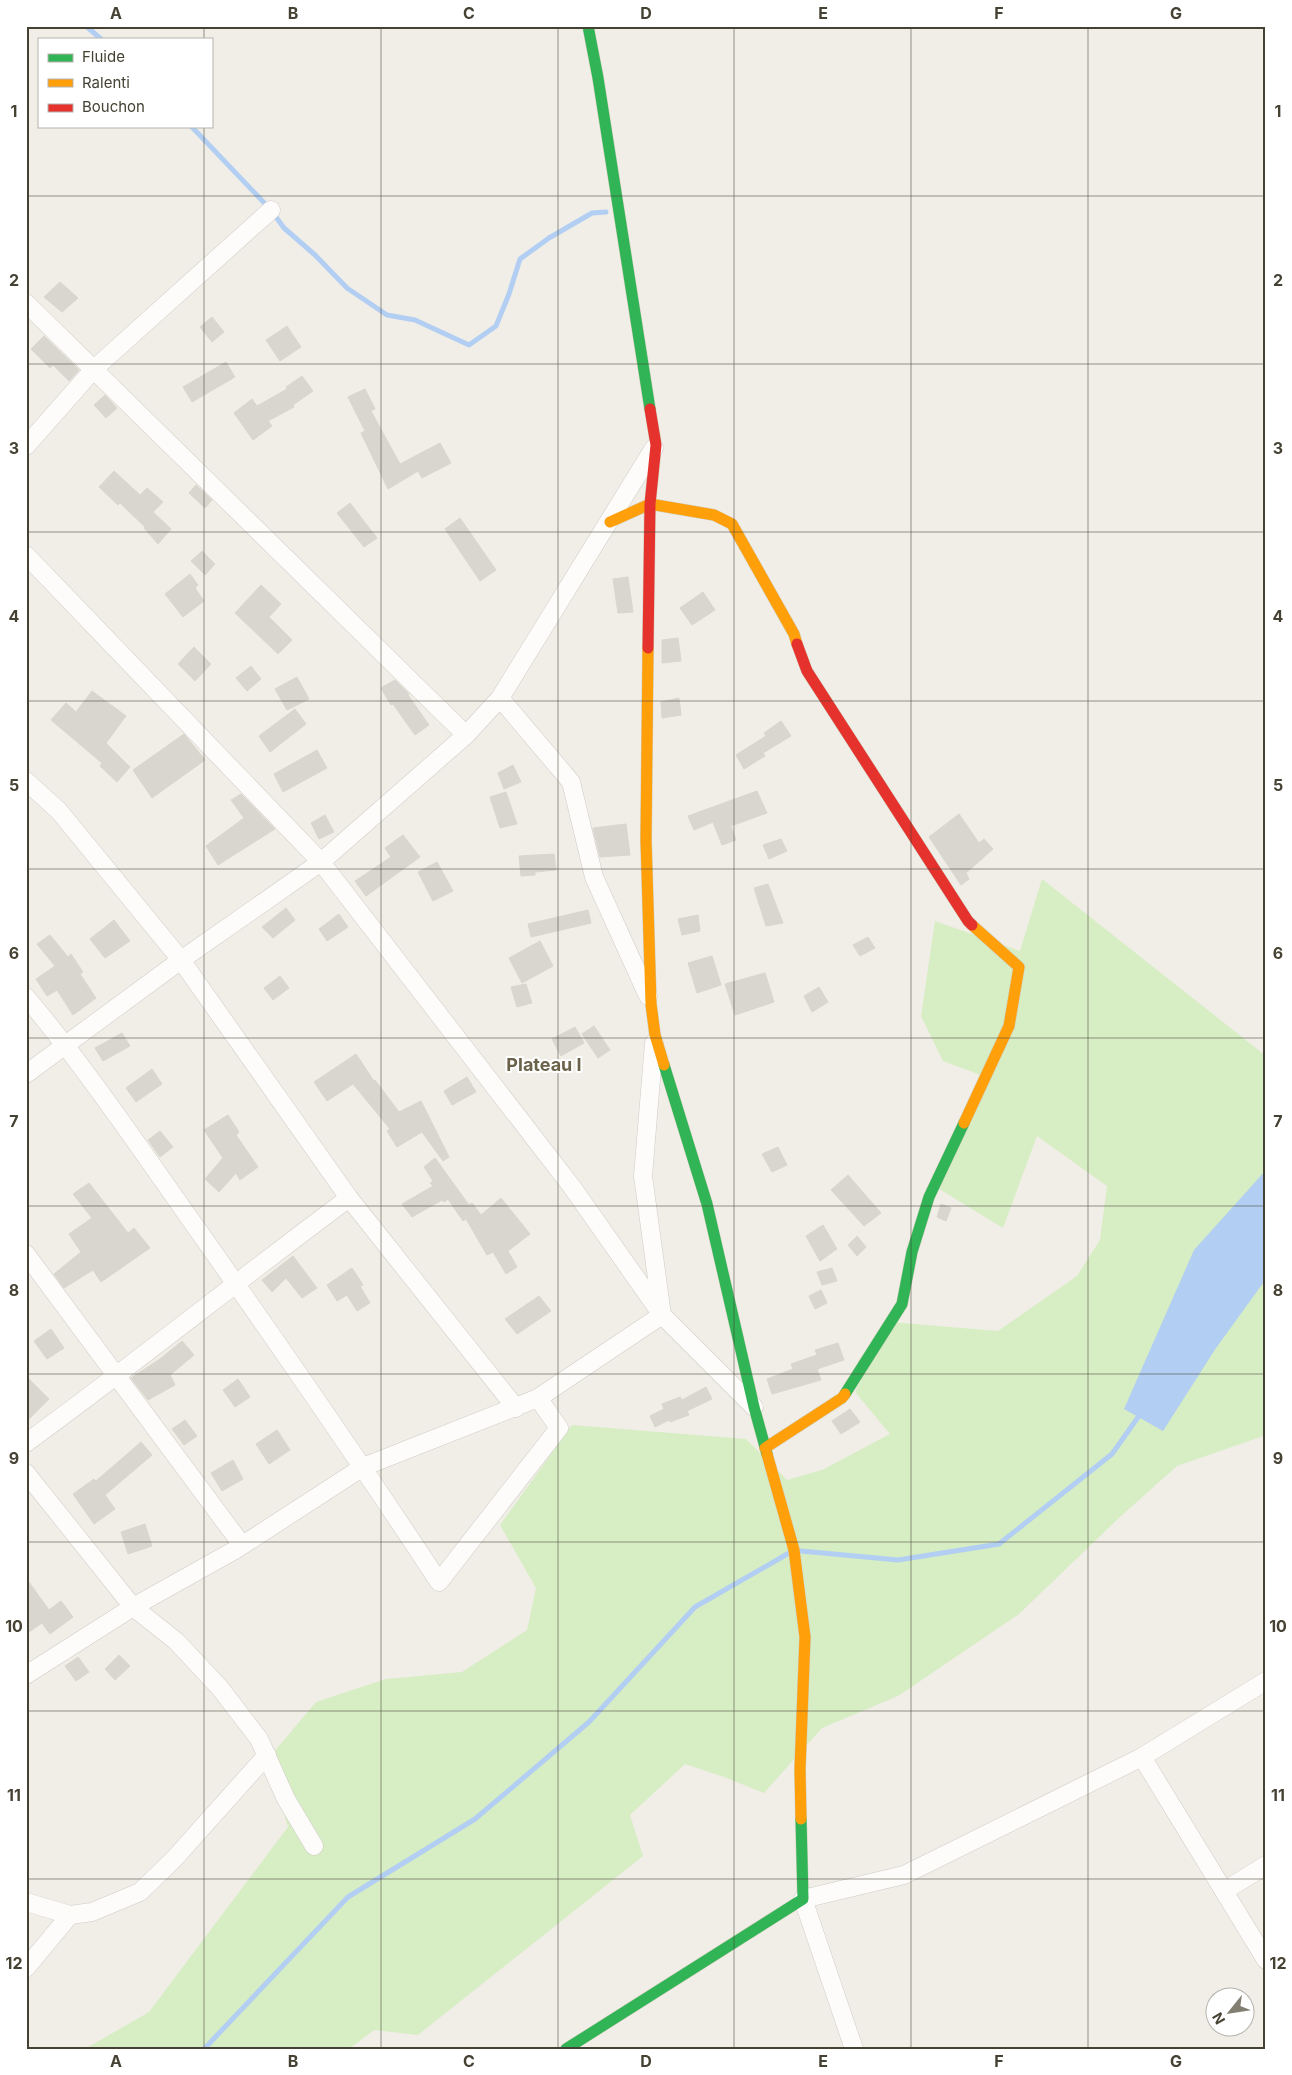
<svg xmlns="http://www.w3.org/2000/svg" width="1292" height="2075" viewBox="0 0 1292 2075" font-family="Inter,sans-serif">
  <rect width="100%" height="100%" fill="#f0eee7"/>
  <!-- green -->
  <path fill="#d7edc4" d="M1042 879 1266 1056V1435L1177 1466 1121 1516 1019 1614 898 1696 822 1728 764 1793 724 1777 685 1764 630 1815 643 1856 418 2035 374 2030 349 2049H85L149 2012 288 1827 268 1759 316 1702 386 1679 462 1672 527 1630 536 1588 500 1525 572 1425 746 1439 787 1480 822 1470 890 1434 855 1392 890 1322 998 1331 1077 1276 1100 1240 1107 1186 1037 1136 1003 1228 931 1184 986 1077 943 1061 921 1016 935 921 1020 951Z"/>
  <!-- water -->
  <path fill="#b2cef3" d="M1266 1170V1279L1216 1348 1163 1431 1124 1409 1194 1250Z"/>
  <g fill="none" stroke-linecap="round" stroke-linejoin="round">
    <!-- stream -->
    <g stroke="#b2cef3" stroke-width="5">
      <path d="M86 26 101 39"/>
      <path d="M191 126 271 210 284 228 315 255 347 288 387 315 415 320 469 345 496 326 509 294 520 259 549 238 592 213 606 212"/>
      <path d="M801 1551 898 1560 999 1544 1112 1454 1141 1413"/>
      <path d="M204 2049 348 1897 475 1819 589 1722 695 1607 789 1553"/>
    </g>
  </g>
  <!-- building -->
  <g fill="#d8d6ce" stroke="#d8d6cd">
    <path d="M60 282 78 298 62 312 44 297Z"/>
    <path d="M212 317 224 332 212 342 200 327Z"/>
    <path d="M287 326 301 347 280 361 266 340Z"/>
    <path d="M44 336 79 370 69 381 53 365 50 368 31 349Z"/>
    <path d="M226 362 235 377 192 402 183 387Z"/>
    <path d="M302 376 313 391 293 405 294 407 268 421 272 426 253 440 234 413 252 399 257 406 287 389 286 387Z"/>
    <path d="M365 389 375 409 371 411 400 464 440 443 451 463 422 478 418 471 388 489 361 433 365 431 348 397Z"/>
    <path d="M105 395 117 408 106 418 94 405Z"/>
    <path d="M114 471 140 495 147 488 163 502 153 512 171 529 158 544 144 528 145 527 120 503 118 505 99 487Z"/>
    <path d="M196 485 212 500 205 508 189 493Z"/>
    <path d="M350 503 377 538 364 547 337 513Z"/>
    <path d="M460 518 496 570 480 581 445 529Z"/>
    <path d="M202 551 215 564 205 575 191 561Z"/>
    <path d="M190 574 198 585 195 588 204 601 183 617 165 594Z"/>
    <path d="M628 577 633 612 618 613 613 579Z"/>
    <path d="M261 585 281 604 269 617 292 640 278 654 235 613Z"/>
    <path d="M703 592 715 610 692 625 680 608Z"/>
    <path d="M678 638 681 661 662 663V640Z"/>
    <path d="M194 647 211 664 195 681 178 664Z"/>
    <path d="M251 666 261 679 247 691 236 678Z"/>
    <path d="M297 677 309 699 287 710 275 689Z"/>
    <path d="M395 680 409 694 408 695 429 725 415 735 393 704 391 705 381 688Z"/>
    <path d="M92 691 126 716 106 743 130 767 117 782 100 766 102 763 51 720 66 703 76 712Z"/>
    <path d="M679 698 681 715 662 718 661 702Z"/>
    <path d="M295 709 306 724 270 752 259 736Z"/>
    <path d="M781 721 791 736 763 753 765 756 744 769 736 755 766 736 764 733Z"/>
    <path d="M184 734 205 760 152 798 133 770Z"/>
    <path d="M317 750 327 768 283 792 274 774Z"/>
    <path d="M513 765 521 782 504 789 498 773Z"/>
    <path d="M757 791 767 813 731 826 736 840 722 845 713 822 694 830 688 816Z"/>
    <path d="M506 792 517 824 500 828 490 797Z"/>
    <path d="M241 794 275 829 218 865 206 846 244 818 231 800Z"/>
    <path d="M959 814 979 843 984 839 993 849 966 873 969 879 961 885 929 837Z"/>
    <path d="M325 815 334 832 319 839 311 823Z"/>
    <path d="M626 824 630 855 600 857 593 828Z"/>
    <path d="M403 835 420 857 366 896 355 881 391 857 385 848Z"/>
    <path d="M781 839 787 851 769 859 763 845Z"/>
    <path d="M554 854 556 870 535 872V875L521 876 519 856Z"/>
    <path d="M437 862 453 891 433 901 418 872Z"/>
    <path d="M768 884 783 923 766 926 754 888Z"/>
    <path d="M286 908 295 920 273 938 262 927Z"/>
    <path d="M588 910 591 923 531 937 528 924Z"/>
    <path d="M339 914 348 927 327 941 319 929Z"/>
    <path d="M698 915 700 931 682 935 678 919Z"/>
    <path d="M114 920 130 941 105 958 90 939Z"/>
    <path d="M50 935 68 957 71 954 83 972 80 974 96 998 73 1015 57 990 47 996 36 979 55 966 37 944Z"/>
    <path d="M868 937 875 948 860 956 853 945Z"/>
    <path d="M540 941 553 966 522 983 509 958Z"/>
    <path d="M712 956 721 985 697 993 688 963Z"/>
    <path d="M765 973 774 1002 735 1015 725 984Z"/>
    <path d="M280 976 289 988 273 1000 264 988Z"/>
    <path d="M526 984 532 1003 517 1007 511 987Z"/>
    <path d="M819 987 828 1002 812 1012 804 996Z"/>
    <path d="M594 1026 610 1050 598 1058 582 1034Z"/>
    <path d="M575 1027 584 1043 561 1056 552 1039Z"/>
    <path d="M122 1033 130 1046 103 1061 95 1048Z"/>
    <path d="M356 1054 374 1081 375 1080 399 1112 421 1101 449 1157 443 1161 422 1132 397 1147 387 1131 390 1129 353 1084 327 1101 314 1082Z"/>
    <path d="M152 1069 162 1084 136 1102 126 1088Z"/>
    <path d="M467 1077 476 1092 452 1105 444 1091Z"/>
    <path d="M228 1115 239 1132 236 1135 258 1167 240 1180 236 1173 219 1192 205 1179 223 1158 204 1130Z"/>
    <path d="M160 1131 173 1147 160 1157 148 1140Z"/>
    <path d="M778 1147 787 1165 772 1172 762 1154Z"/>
    <path d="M435 1158 469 1205 472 1203 481 1215 501 1198 530 1234 508 1251 517 1267 506 1274 493 1252 487 1255 466 1219 463 1221 448 1199 444 1202 442 1200 412 1217 402 1204 433 1186 430 1183 433 1181 424 1167Z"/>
    <path d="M848 1175 881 1213 864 1226 831 1190Z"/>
    <path d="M89 1183 128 1233 134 1228 150 1248 101 1282 93 1270 64 1288 54 1274 81 1252 69 1234 92 1218 73 1194Z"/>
    <path d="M941 1204 951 1208 946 1221 937 1217Z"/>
    <path d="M823 1225 837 1249 820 1261 806 1236Z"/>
    <path d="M857 1236 866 1247 857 1256 848 1245Z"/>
    <path d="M293 1256 317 1288 302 1298 286 1278 272 1292 262 1280Z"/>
    <path d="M352 1268 363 1285 360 1286 370 1303 357 1311 347 1295 337 1301 327 1285Z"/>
    <path d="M832 1268 837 1281 822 1285 817 1272Z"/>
    <path d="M821 1290 827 1303 815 1309 809 1296Z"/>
    <path d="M539 1296 551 1311 517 1334 505 1319Z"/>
    <path d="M51 1329 64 1348 47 1359 34 1341Z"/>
    <path d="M182 1341 194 1355 170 1375 175 1385 148 1400 131 1378 160 1359Z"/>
    <path d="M838 1343 844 1360 817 1369 821 1380 772 1394 767 1379 793 1369 791 1364 817 1355 815 1350Z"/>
    <path d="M26 1376 49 1399 26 1422Z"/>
    <path d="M238 1379 250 1397 235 1407 223 1390Z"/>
    <path d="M706 1387 712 1399 687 1411 689 1415 670 1422 669 1420 655 1427 650 1416 664 1409 662 1404 680 1397 682 1400Z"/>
    <path d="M850 1409 860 1422 841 1434 832 1421Z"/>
    <path d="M185 1420 197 1436 184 1445 172 1429Z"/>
    <path d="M277 1430 290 1450 269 1464 256 1444Z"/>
    <path d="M141 1442 152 1455 105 1495 115 1509 94 1524 73 1494 94 1479 96 1481Z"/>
    <path d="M233 1460 243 1479 222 1491 211 1473Z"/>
    <path d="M145 1524 152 1546 128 1554 121 1532Z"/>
    <path d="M26 1578 49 1610 61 1601 73 1617 50 1634 42 1623 26 1634Z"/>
    <path d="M119 1655 130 1666 115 1680 105 1669Z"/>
    <path d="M78 1657 89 1672 76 1681 65 1666Z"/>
  </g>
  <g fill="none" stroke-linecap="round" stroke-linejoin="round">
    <defs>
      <g id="street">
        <path d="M26 303 466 735"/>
        <path d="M26 446 94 369 271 210"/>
        <path d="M26 555 321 862 572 1187 662 1315 754 1407"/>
        <path d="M500 698 571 782 594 877 648 996"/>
        <path d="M26 781 59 811 181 960 349 1198 516 1408"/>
        <path d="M26 997C85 1067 137 1144 190 1219 275 1339 358 1459 439 1582L559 1428 538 1398"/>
        <path d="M26 1074 181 960 321 862 466 735 500 698 654 448"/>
        <path d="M26 1254 242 1545"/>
        <path d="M26 1443C136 1363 241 1278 349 1198"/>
        <path d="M26 1473 133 1607 176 1641 220 1688 259 1739 286 1799 314 1846"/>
        <path d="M26 1675 133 1607 235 1550 363 1467 538 1398 662 1315 643 1176 654 1043"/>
        <path d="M1142 1757 1266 1960"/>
        <path d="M1224 1891 1266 1865"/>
        <path d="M26 1902 70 1915 92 1912 140 1892 174 1859 267 1755"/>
        <path d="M26 1968 70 1915"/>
        <path d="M854 2049 803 1899 904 1875 1142 1757 1266 1681"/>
      </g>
      <g id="fast">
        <path d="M588 26 598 78 650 409"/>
        <path d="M664 1065 707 1204 754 1407 767 1454"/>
        <path d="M845 1394 902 1304 912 1252 929 1197 964 1123"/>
        <path d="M566 2049 803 1899 801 1819"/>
      </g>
      <g id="slow">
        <path d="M610 522 650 504 714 515 732 524 794 634 797 644"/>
        <path d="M648 648 646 840 651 1004 655 1035 664 1065"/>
        <path d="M964 1123 1009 1026 1019 967 972 925"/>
        <path d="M765 1448 842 1398 845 1394"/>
        <path d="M767 1454 794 1550 805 1637 800 1769 801 1819"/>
      </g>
      <g id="jam">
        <path d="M797 644 807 671 968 921 972 925"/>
        <path d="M648 648 650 504 656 445 650 409"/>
      </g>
    </defs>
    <!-- street casing -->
    <use href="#street" stroke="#ceccc5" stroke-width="19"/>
    <!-- fast casing -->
    <use href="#fast" stroke="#d0cebd" stroke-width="12"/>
    <!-- slow casing -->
    <use href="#slow" stroke="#d0cebd" stroke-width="12"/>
    <!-- jam casing -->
    <use href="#jam" stroke="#d0cebd" stroke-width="12"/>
    <!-- street -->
    <use href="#street" stroke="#fdfcfb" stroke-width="18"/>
    <!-- fast -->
    <use href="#fast" stroke="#30b455" stroke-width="11"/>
    <!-- slow -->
    <use href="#slow" stroke="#ff9f0a" stroke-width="11"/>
    <!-- jam -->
    <use href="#jam" stroke="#e5322d" stroke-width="11"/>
  </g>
  <!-- grid -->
  <path fill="none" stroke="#464233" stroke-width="1" stroke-opacity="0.55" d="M204 26V39M381 26V2049M558 26V2049M734 26V2049M911 26V2049M1088 26V2049M204 126V2049M26 196H1266M26 364H1266M26 532H1266M26 701H1266M26 869H1266M26 1038H1266M26 1206H1266M26 1374H1266M26 1542H1266M26 1711H1266M26 1879H1266"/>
  <g text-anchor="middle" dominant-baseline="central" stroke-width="4" stroke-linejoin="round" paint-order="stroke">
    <!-- district labels -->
    <g font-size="18" font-weight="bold" fill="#6a6249" stroke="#fff">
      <text x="544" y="1064">Plateau I</text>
    </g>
  </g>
  <!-- border -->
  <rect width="1292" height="2075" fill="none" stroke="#ffffff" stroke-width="55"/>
  <!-- legend -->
  <rect x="38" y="38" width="175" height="90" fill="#ffffff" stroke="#b5b3ad"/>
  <rect x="48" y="54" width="25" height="8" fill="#30b455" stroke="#b5b3ad"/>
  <text x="82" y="62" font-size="15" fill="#464233">Fluide</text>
  <rect x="48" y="79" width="25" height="8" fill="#ff9f0a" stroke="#b5b3ad"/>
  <text x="82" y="88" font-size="15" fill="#464233">Ralenti</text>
  <rect x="48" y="104" width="25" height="8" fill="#e5322d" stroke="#b5b3ad"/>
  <text x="82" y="112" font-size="15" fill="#464233">Bouchon</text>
  <!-- north arrow -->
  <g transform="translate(1230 2012) rotate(240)"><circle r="24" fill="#ffffff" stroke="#b5b3ad"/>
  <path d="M0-4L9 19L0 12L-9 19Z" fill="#827e72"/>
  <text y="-8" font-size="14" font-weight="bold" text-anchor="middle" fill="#464233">N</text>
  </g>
  <rect x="28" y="28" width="1236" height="2020" fill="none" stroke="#464233" stroke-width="2"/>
  <g font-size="16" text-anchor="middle" font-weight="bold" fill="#464233">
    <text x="116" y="19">A</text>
    <text x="293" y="19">B</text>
    <text x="469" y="19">C</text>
    <text x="646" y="19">D</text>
    <text x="823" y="19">E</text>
    <text x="999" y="19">F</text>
    <text x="1176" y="19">G</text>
    <text x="14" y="117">1</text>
    <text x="1278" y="117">1</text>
    <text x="14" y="286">2</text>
    <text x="1278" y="286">2</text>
    <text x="14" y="454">3</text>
    <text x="1278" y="454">3</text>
    <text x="14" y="622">4</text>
    <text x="1278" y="622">4</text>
    <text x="14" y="791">5</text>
    <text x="1278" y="791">5</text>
    <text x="14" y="959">6</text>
    <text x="1278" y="959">6</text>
    <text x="14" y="1127">7</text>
    <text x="1278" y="1127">7</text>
    <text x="14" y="1296">8</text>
    <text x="1278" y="1296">8</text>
    <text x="14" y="1464">9</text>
    <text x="1278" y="1464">9</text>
    <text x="14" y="1632">10</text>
    <text x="1278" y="1632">10</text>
    <text x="14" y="1801">11</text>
    <text x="1278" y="1801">11</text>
    <text x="14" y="1969">12</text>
    <text x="1278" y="1969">12</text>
    <text x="116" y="2067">A</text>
    <text x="293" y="2067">B</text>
    <text x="469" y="2067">C</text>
    <text x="646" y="2067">D</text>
    <text x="823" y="2067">E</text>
    <text x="999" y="2067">F</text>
    <text x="1176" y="2067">G</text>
  </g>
</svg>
